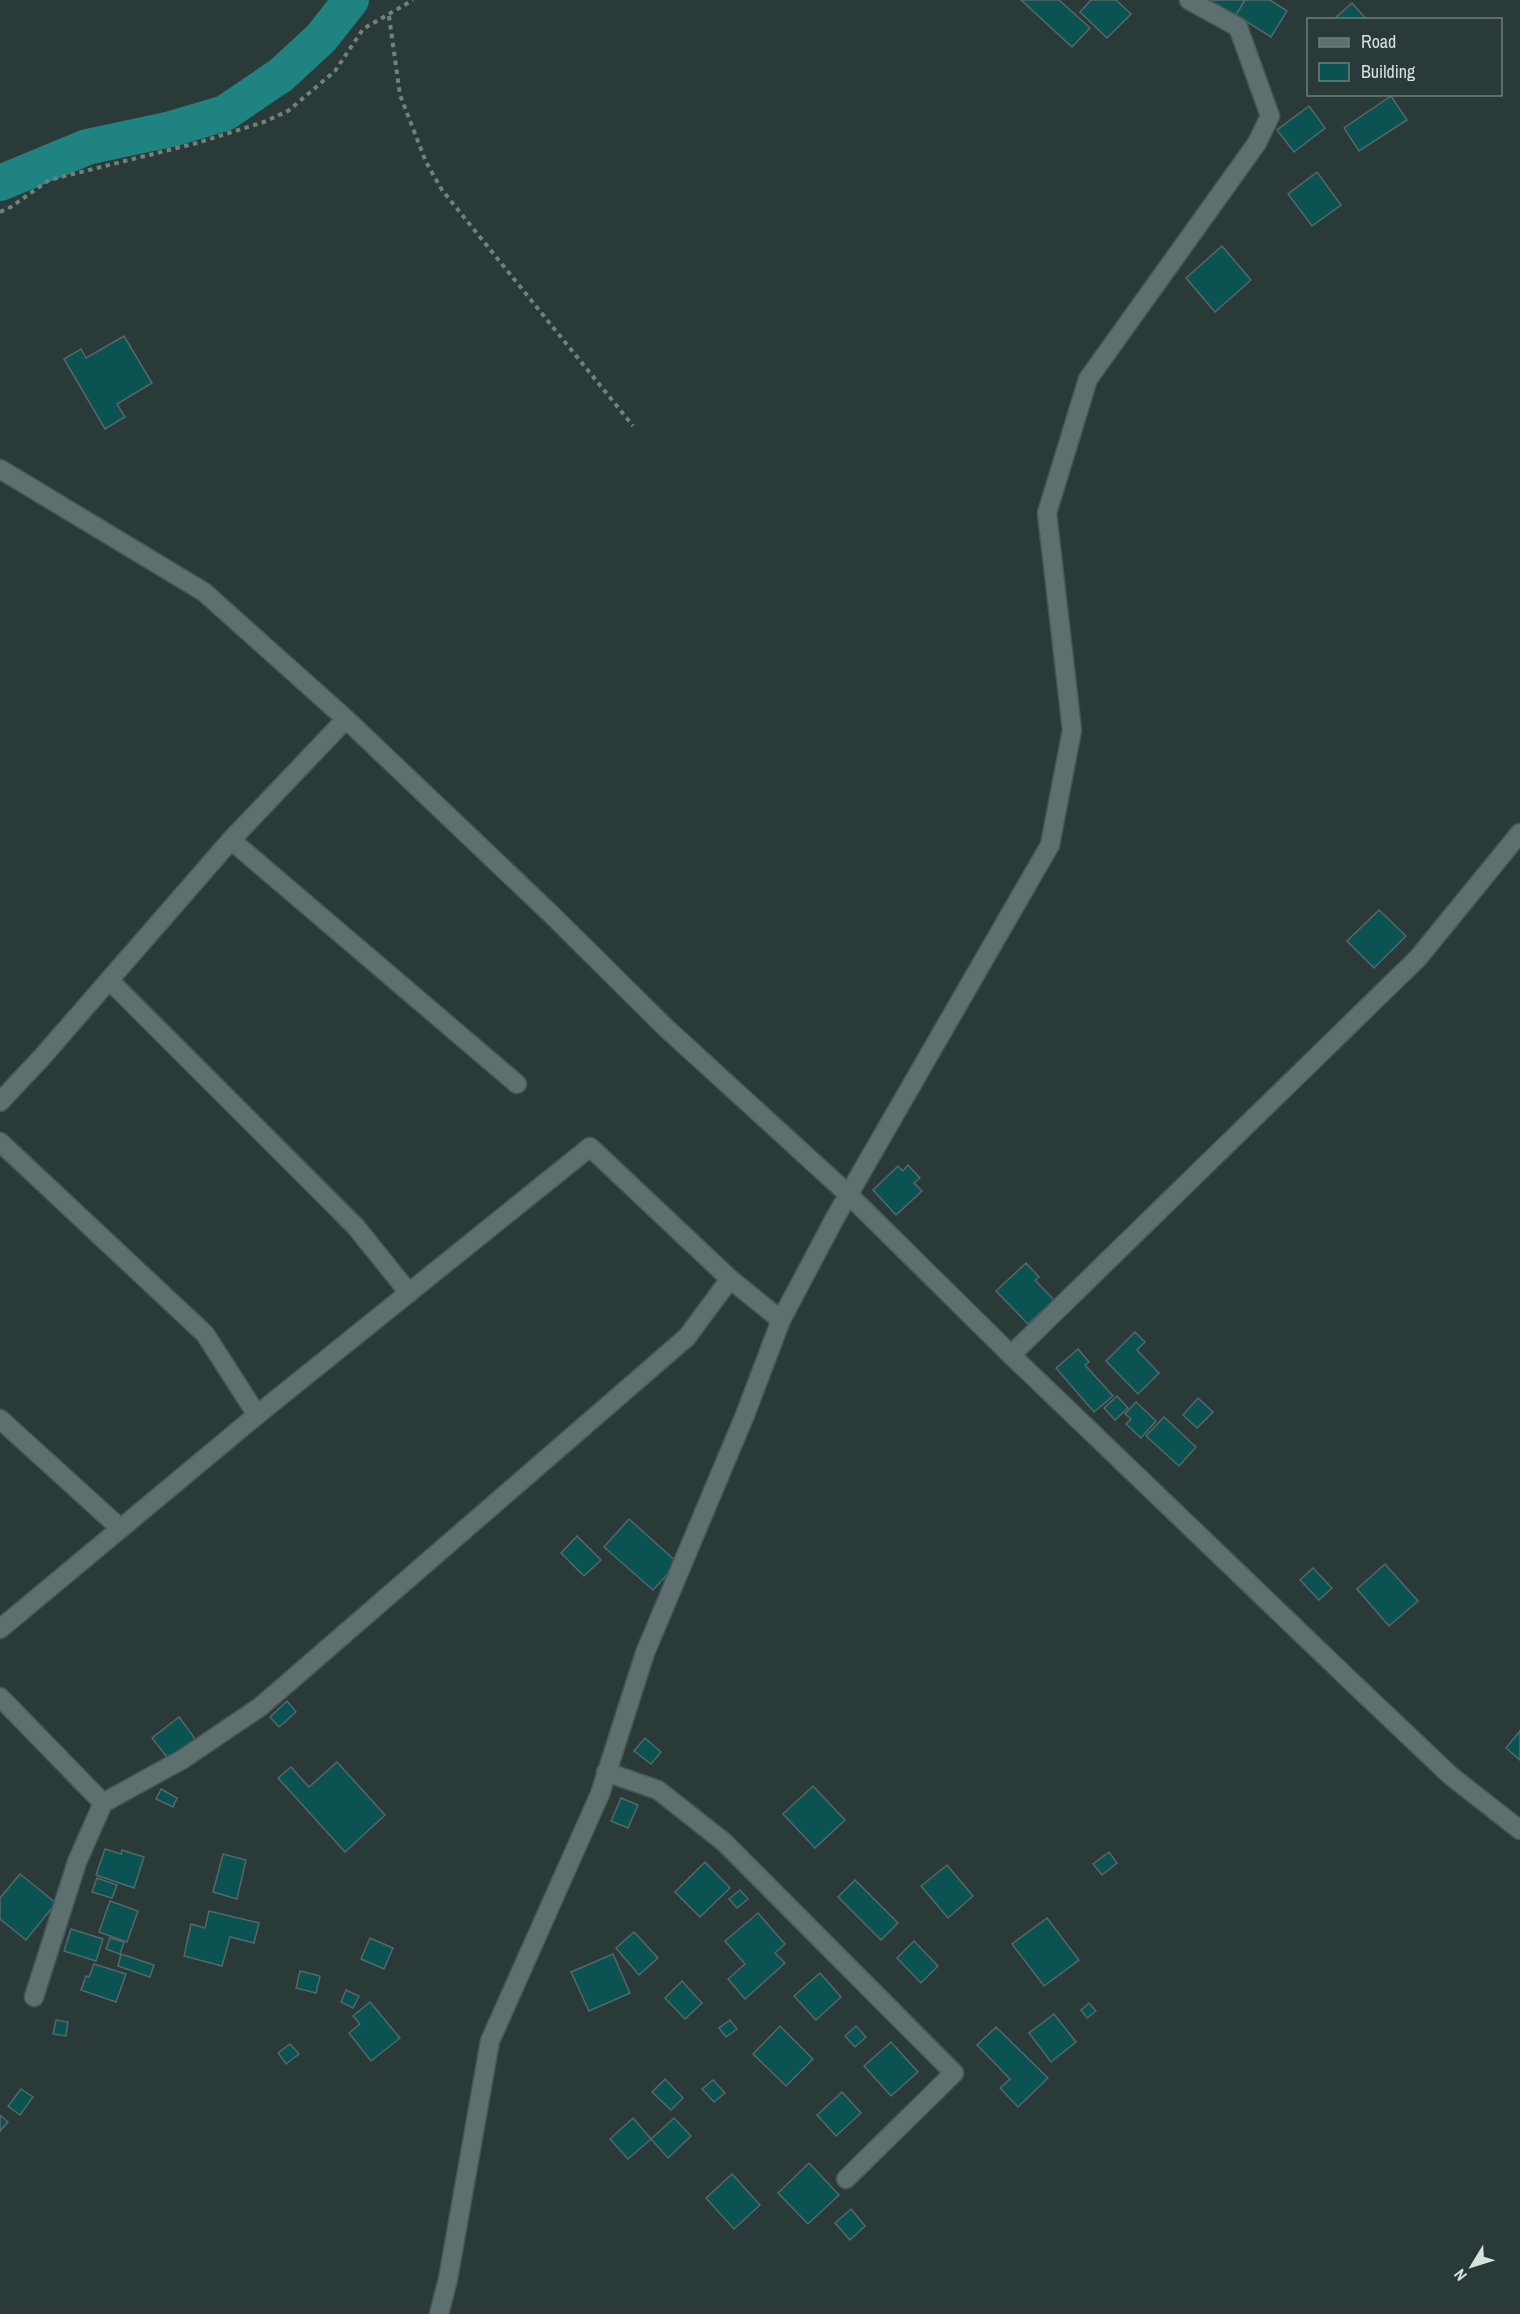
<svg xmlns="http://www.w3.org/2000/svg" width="1520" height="2314" viewBox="0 0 1520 2314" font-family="'Archivo Narrow',sans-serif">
  <rect width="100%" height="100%" fill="#293a39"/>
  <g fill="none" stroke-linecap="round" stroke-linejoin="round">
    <!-- river -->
    <path stroke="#1f8381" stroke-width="36" d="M0 183 87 147 171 129 225 113 281 75 321 38 351 0"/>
  </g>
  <!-- building -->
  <g fill="#0b5352" stroke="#566766" stroke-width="1.5">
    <path d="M1021 0H1059L1090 28 1072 47Z"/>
    <path d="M1091 0H1116L1131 14 1107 38 1080 12Z"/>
    <path d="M1195 0H1245L1230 25Z"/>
    <path d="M1245 0H1270L1287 11 1271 37 1236 15Z"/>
    <path d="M1352 3 1367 20H1333Z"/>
    <path d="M1391 96 1407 120 1359 151 1344 128Z"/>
    <path d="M1309 106 1325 128 1294 152 1277 130Z"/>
    <path d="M1317 172 1341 205 1312 226 1288 194Z"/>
    <path d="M1222 246 1251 280 1215 312 1186 278Z"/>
    <path d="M124 336 152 383 117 404 125 417 105 429 64 359 81 349 86 358Z"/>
    <path d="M1379 910 1406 936 1374 968 1347 941Z"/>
    <path d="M908 1165 920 1178 914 1183 922 1191 896 1215 873 1190 898 1166 903 1171Z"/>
    <path d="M1026 1263 1039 1277 1035 1280 1054 1300 1028 1324 996 1291Z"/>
    <path d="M1135 1332 1145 1342 1137 1350 1159 1373 1138 1394 1106 1361Z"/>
    <path d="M1078 1349 1089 1362 1085 1365 1113 1396 1094 1412 1056 1368Z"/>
    <path d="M1117 1396 1128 1408 1115 1420 1104 1408Z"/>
    <path d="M1198 1398 1213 1412 1197 1428 1183 1415Z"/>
    <path d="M1136 1402 1156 1421 1141 1438 1126 1424 1131 1419 1125 1414Z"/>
    <path d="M1164 1417 1196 1447 1179 1466 1146 1436Z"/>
    <path d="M629 1519 678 1563 653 1590 604 1547Z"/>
    <path d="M577 1536 601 1560 584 1576 561 1553Z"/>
    <path d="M1385 1564 1418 1601 1389 1626 1357 1589Z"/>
    <path d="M1313 1568 1332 1588 1319 1600 1300 1580Z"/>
    <path d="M287 1701 296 1712 279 1727 270 1717Z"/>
    <path d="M179 1717 196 1740 170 1761 152 1738Z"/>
    <path d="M1520 1731V1760L1506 1748Z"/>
    <path d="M645 1738 661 1752 651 1764 634 1751Z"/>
    <path d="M337 1762 385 1815 345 1852 278 1778 291 1767 309 1787Z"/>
    <path d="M813 1786 845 1820 815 1848 783 1814Z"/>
    <path d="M161 1789 177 1798 173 1807 156 1799Z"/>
    <path d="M621 1798 638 1805 628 1828 611 1821Z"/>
    <path d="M105 1849 121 1854 122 1850 144 1857 134 1888 96 1875Z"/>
    <path d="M1109 1852 1117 1863 1102 1875 1093 1864Z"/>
    <path d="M223 1854 246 1860 237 1899 213 1892Z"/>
    <path d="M705 1862 730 1888 700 1917 675 1892Z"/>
    <path d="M947 1865 973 1896 948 1918 921 1886Z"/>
    <path d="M20 1874 56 1903 26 1940 0 1919V1898Z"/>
    <path d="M97 1878 117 1885 112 1898 92 1892Z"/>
    <path d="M855 1880 898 1923 881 1940 838 1897Z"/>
    <path d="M740 1890 748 1899 737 1908 729 1899Z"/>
    <path d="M110 1901 138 1911 127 1942 99 1932Z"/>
    <path d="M209 1911 259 1923 254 1943 230 1937 222 1966 184 1956 191 1924 205 1928Z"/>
    <path d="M758 1913 785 1944 775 1953 785 1963 745 1999 728 1979 745 1964 725 1941Z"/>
    <path d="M1047 1918 1079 1960 1044 1986 1012 1944Z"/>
    <path d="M71 1929 103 1939 96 1961 64 1951Z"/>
    <path d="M634 1932 658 1958 639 1975 616 1948Z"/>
    <path d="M110 1938 124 1942 120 1954 106 1949Z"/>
    <path d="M370 1938 393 1948 384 1969 361 1959Z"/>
    <path d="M914 1941 938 1966 921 1983 897 1958Z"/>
    <path d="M121 1954 154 1965 150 1977 118 1966Z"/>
    <path d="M613 1954 630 1993 589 2011 571 1972Z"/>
    <path d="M94 1964 126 1974 116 2002 81 1990 86 1976 89 1977Z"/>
    <path d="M300 1971 320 1976 316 1993 296 1988Z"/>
    <path d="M820 1973 841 1997 816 2020 794 1996Z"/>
    <path d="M682 1981 702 2003 685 2019 665 1998Z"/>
    <path d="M346 1990 359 1996 353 2008 341 2002Z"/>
    <path d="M370 2002 400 2038 371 2061 349 2033 360 2024 353 2016Z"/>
    <path d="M1089 2003 1096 2011 1087 2018 1081 2010Z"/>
    <path d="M1054 2014 1076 2042 1051 2062 1029 2033Z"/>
    <path d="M56 2020 68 2022 66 2036 53 2034Z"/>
    <path d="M730 2020 737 2029 726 2037 719 2028Z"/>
    <path d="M780 2026 813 2059 786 2086 753 2054Z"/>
    <path d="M856 2026 866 2037 855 2047 845 2036Z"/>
    <path d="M996 2027 1048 2078 1018 2107 1000 2088 1010 2079 977 2045Z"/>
    <path d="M891 2042 918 2072 891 2096 864 2066Z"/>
    <path d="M290 2044 299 2054 286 2064 278 2053Z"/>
    <path d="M665 2079 683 2098 671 2110 652 2092Z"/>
    <path d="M713 2080 725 2093 714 2102 702 2089Z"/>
    <path d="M21 2089 33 2097 20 2115 8 2106Z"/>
    <path d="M842 2092 861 2113 836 2136 817 2115Z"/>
    <path d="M0 2115 8 2122 0 2131Z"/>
    <path d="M633 2118 651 2139 628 2159 610 2139Z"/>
    <path d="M674 2118 691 2136 668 2158 651 2139Z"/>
    <path d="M809 2163 839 2195 808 2224 778 2193Z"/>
    <path d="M732 2174 760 2205 734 2229 706 2198Z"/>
    <path d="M851 2209 865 2226 850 2240 835 2223Z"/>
  </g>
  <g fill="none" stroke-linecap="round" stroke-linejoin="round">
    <defs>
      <g id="street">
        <path d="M0 469 204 592 346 719 551 914 665 1027 849 1195 1011 1355 1355 1685 1451 1776 1520 1830"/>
        <path d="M231 840 517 1084"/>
        <path d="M109 980 356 1227 409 1293"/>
        <path d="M0 1102 43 1056 231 840 346 719"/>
        <path d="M0 1142 205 1334 257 1415"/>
        <path d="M1011 1355 1418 958 1520 833"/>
        <path d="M0 1419 120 1528"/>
        <path d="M0 1629 257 1415 590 1147 730 1279 781 1320"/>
        <path d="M0 1697 103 1803"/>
        <path d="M606 1772 658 1790 724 1842 954 2073 846 2179"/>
        <path d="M34 1997 77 1862 103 1803 183 1759 260 1707 687 1337 730 1279"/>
        <path d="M439 2314 448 2279 490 2041 600 1794 645 1653 745 1415 781 1320 835 1218 1050 845 1072 730 1047 513 1088 379 1257 143 1270 116 1238 27 1189 0"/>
      </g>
    </defs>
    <!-- street casing -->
    <use href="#street" stroke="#485756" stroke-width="21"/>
    <!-- path -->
    <g stroke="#72807f" stroke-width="4" stroke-dasharray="4.5 4.5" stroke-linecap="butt">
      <path d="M389 16 400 95 426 162 442 190 633 426"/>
      <path d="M0 212 11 207 49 180 197 143 264 122 288 111 335 71 363 29 413 0"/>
    </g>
    <!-- street -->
    <use href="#street" stroke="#5d6f6e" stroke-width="18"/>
  </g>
  <!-- legend -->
  <rect x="1307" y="18" width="195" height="78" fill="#293a39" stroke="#6f7d7c" stroke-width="1.5"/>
  <rect x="1319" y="38" width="30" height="9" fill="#5d6f6e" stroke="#6f7d7c" stroke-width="1.5"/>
  <text x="1361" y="48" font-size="18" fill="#d7e1e0">Road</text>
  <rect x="1319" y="63" width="30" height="18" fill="#0b5352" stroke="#6f7d7c" stroke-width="1.5"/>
  <text x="1361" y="78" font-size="18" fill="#d7e1e0">Building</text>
  <!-- north arrow -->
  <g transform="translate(1472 2266) rotate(232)" stroke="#293a39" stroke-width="4.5" paint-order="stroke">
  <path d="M0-4.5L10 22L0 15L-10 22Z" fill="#d7e1e0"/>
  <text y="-9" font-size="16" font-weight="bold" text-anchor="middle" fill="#d7e1e0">N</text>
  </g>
</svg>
